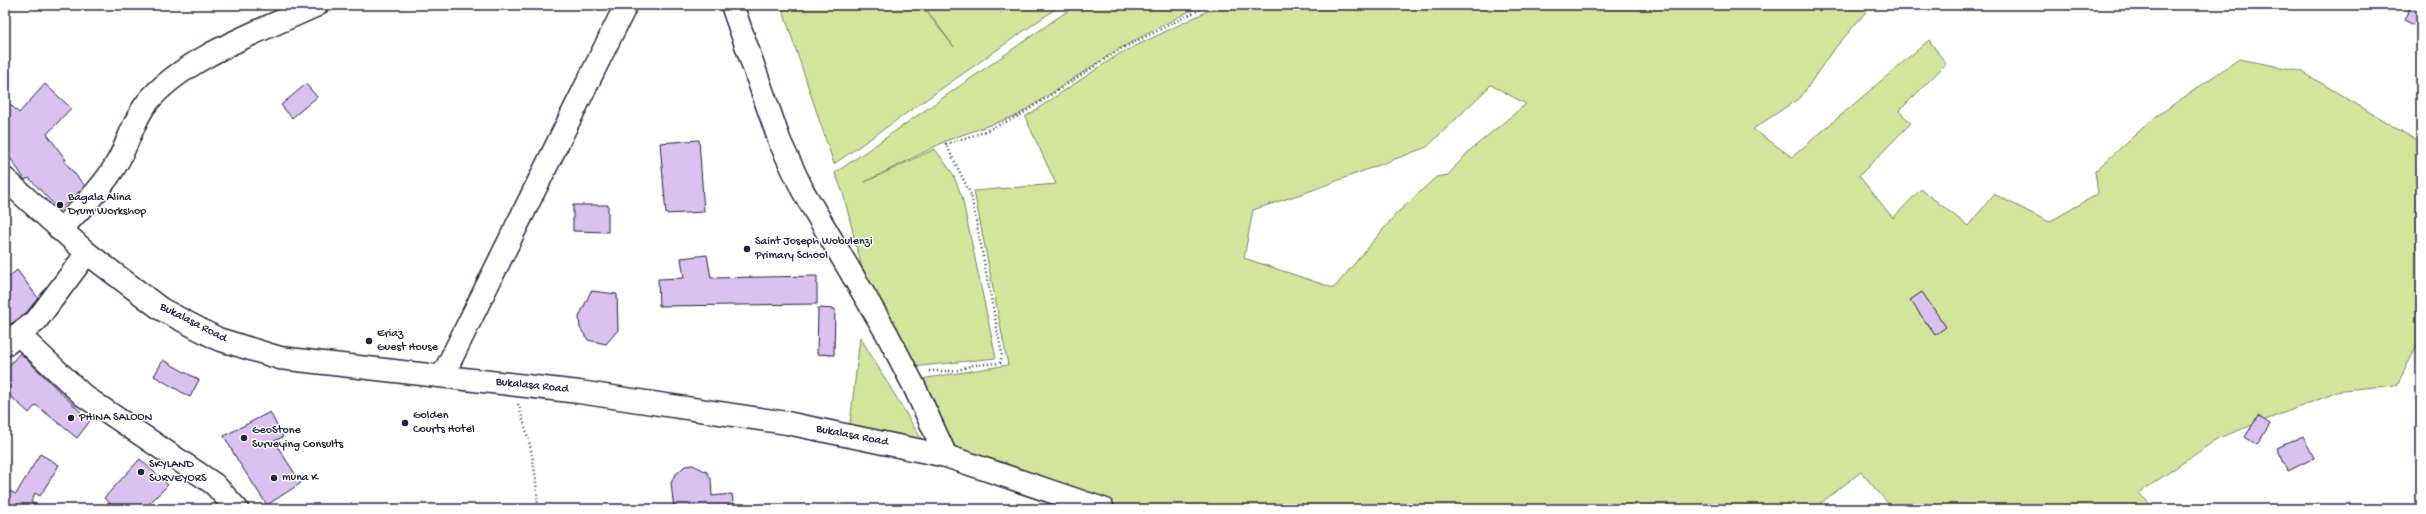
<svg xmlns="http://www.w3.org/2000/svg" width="2426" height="514" viewBox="0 0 2426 514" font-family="'Gochi Hand',sans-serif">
  <rect width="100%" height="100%" fill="#fff"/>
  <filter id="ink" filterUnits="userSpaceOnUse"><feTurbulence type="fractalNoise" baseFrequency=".025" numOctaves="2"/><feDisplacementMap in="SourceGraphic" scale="8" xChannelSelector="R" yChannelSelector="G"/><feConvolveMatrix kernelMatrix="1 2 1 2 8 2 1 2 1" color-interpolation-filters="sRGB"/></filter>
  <g filter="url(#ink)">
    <!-- green -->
    <g fill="#d1e69a" stroke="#7a846a" fill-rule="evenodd">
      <path d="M781 5H921L954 47 923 5H1061L834 164Z"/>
      <path d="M1076 5H1201L1117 50 1018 115 948 140 865 182 935 149 953 174 962 197 996 358 912 367 863 272 843 193 835 173Z"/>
      <path d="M1220 5H1872L1830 54 1801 97 1753 129 1792 157 1929 40 1946 64 1899 111 1911 123 1859 176 1893 218 1921 189 1968 226 1994 194 2049 222 2098 194 2095 171 2154 118 2239 59 2301 71 2421 143V338L2397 385 2343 390 2219 438 2139 493 2155 509H1893L1861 472 1813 509H1102L1002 472 1007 462 981 468 958 460 921 379 1008 365 974 191 1056 184 1025 117 1119 54ZM1491 85 1526 104 1469 151 1448 175 1436 177 1396 214 1334 288 1244 258 1253 210 1310 191 1427 147Z"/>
      <path d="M860 337 925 445 850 424Z"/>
    </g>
    <!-- building -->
    <g fill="#dac1f0" stroke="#22223b">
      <path d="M2411 5H2421V17L2416 26 2404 20Z"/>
      <path d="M45 84 71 108 47 134 66 160 64 161 85 186 59 210 29 178 25 180 5 150V99L19 113Z"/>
      <path d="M306 84 317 97 292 118 281 105Z"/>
      <path d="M699 140 704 212 666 214 660 143Z"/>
      <path d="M573 205H608V232L573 231Z"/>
      <path d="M707 255 711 278 817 276V304L659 306 658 279 684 278 681 258Z"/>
      <path d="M17 270 38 298 27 312 11 324 5 317V280Z"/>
      <path d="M591 291 617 294 618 330 606 344 588 340 580 328 579 317Z"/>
      <path d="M1922 292 1946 327 1935 335 1910 300Z"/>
      <path d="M818 308 835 309 834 355 817 354Z"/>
      <path d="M20 353 90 421 77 438 36 405 29 413 5 391V370Z"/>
      <path d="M163 360 199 380 190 397 154 376Z"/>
      <path d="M270 412 283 437 274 441 301 483 267 505 238 461 224 436Z"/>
      <path d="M2258 416 2270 424 2257 445 2245 437Z"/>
      <path d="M2303 436 2314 458 2288 471 2277 448Z"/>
      <path d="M40 454 59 465 40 496 35 493 31 502 45 509H7L9 507 5 505V489L16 494Z"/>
      <path d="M140 459 168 485 144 509H116L104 498Z"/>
      <path d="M693 465 707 472 711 479 712 496 732 494 734 509H674L671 483 674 476 685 466Z"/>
    </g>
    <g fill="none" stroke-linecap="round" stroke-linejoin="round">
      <defs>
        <g id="minor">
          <path d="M732 5 780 142 803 191 886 332 914 386 946 456"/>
          <path d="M5 179 87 253 161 309 218 339 280 358 579 392 787 423 946 456 1103 509"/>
          <path d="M60 230C80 209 104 187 118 161 128 143 134 120 146 104 183 57 264 30 317 5"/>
          <path d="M18 334 84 396 214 484 237 509"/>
          <path d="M5 345 36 321 87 253"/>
          <path d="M443 375 626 5"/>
        </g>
      </defs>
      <!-- minor casing -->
      <use href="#minor" stroke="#22223b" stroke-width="25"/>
      <!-- path -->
      <g stroke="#22223b" stroke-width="2.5" stroke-dasharray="1 3" stroke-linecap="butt">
        <path d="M929 371H955L973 365 1000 363 1002 354 971 195 946 144 981 133 1019 116 1119 50 1209 5"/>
        <path d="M518 404C531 444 536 467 538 509"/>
      </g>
      <!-- minor -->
      <use href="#minor" stroke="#fff" stroke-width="22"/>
    </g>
  </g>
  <!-- markers -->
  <g fill="#22223b" stroke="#fff" stroke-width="1.5">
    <circle cx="60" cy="205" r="4"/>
    <circle cx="747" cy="249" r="4"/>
    <circle cx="369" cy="341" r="4"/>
    <circle cx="71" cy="418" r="4"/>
    <circle cx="405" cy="423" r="4"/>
    <circle cx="244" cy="438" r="4"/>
    <circle cx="141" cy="472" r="4"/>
    <circle cx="274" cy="478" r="4"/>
  </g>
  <g text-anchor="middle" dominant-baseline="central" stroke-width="3" stroke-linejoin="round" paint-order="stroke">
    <!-- poi labels -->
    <g font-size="12" fill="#22223b" stroke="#fff" text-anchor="start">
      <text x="68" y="198">Bagala Alina<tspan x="68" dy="14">Drum Workshop</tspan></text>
      <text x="755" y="242">Saint Joseph Wobulenzi<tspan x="755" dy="14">Primary School</tspan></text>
      <text x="377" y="334">Eriaz<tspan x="377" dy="14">Guest House</tspan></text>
      <text x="413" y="416">Golden<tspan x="413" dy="14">Courts Hotel</tspan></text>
      <text x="79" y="418">PHINA SALOON</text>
      <text x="252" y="431">GeoStone<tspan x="252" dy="14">Surveying Consults</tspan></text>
      <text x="149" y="465">SKYLAND<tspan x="149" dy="14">SURVEYORS</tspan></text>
      <text x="282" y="478">muna K</text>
    </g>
    <!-- street labels -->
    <g font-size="12" fill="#22223b" stroke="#fff">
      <text transform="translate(193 323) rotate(27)">Bukalasa Road</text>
      <text transform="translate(532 386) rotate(6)">Bukalasa Road</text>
      <text transform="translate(852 436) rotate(11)">Bukalasa Road</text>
    </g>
  </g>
  <!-- margin -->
  <rect width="2426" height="514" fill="none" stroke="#fff" stroke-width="20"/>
  <rect x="10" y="10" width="2406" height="494" fill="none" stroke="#22223b" stroke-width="1.5" filter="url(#ink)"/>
</svg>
